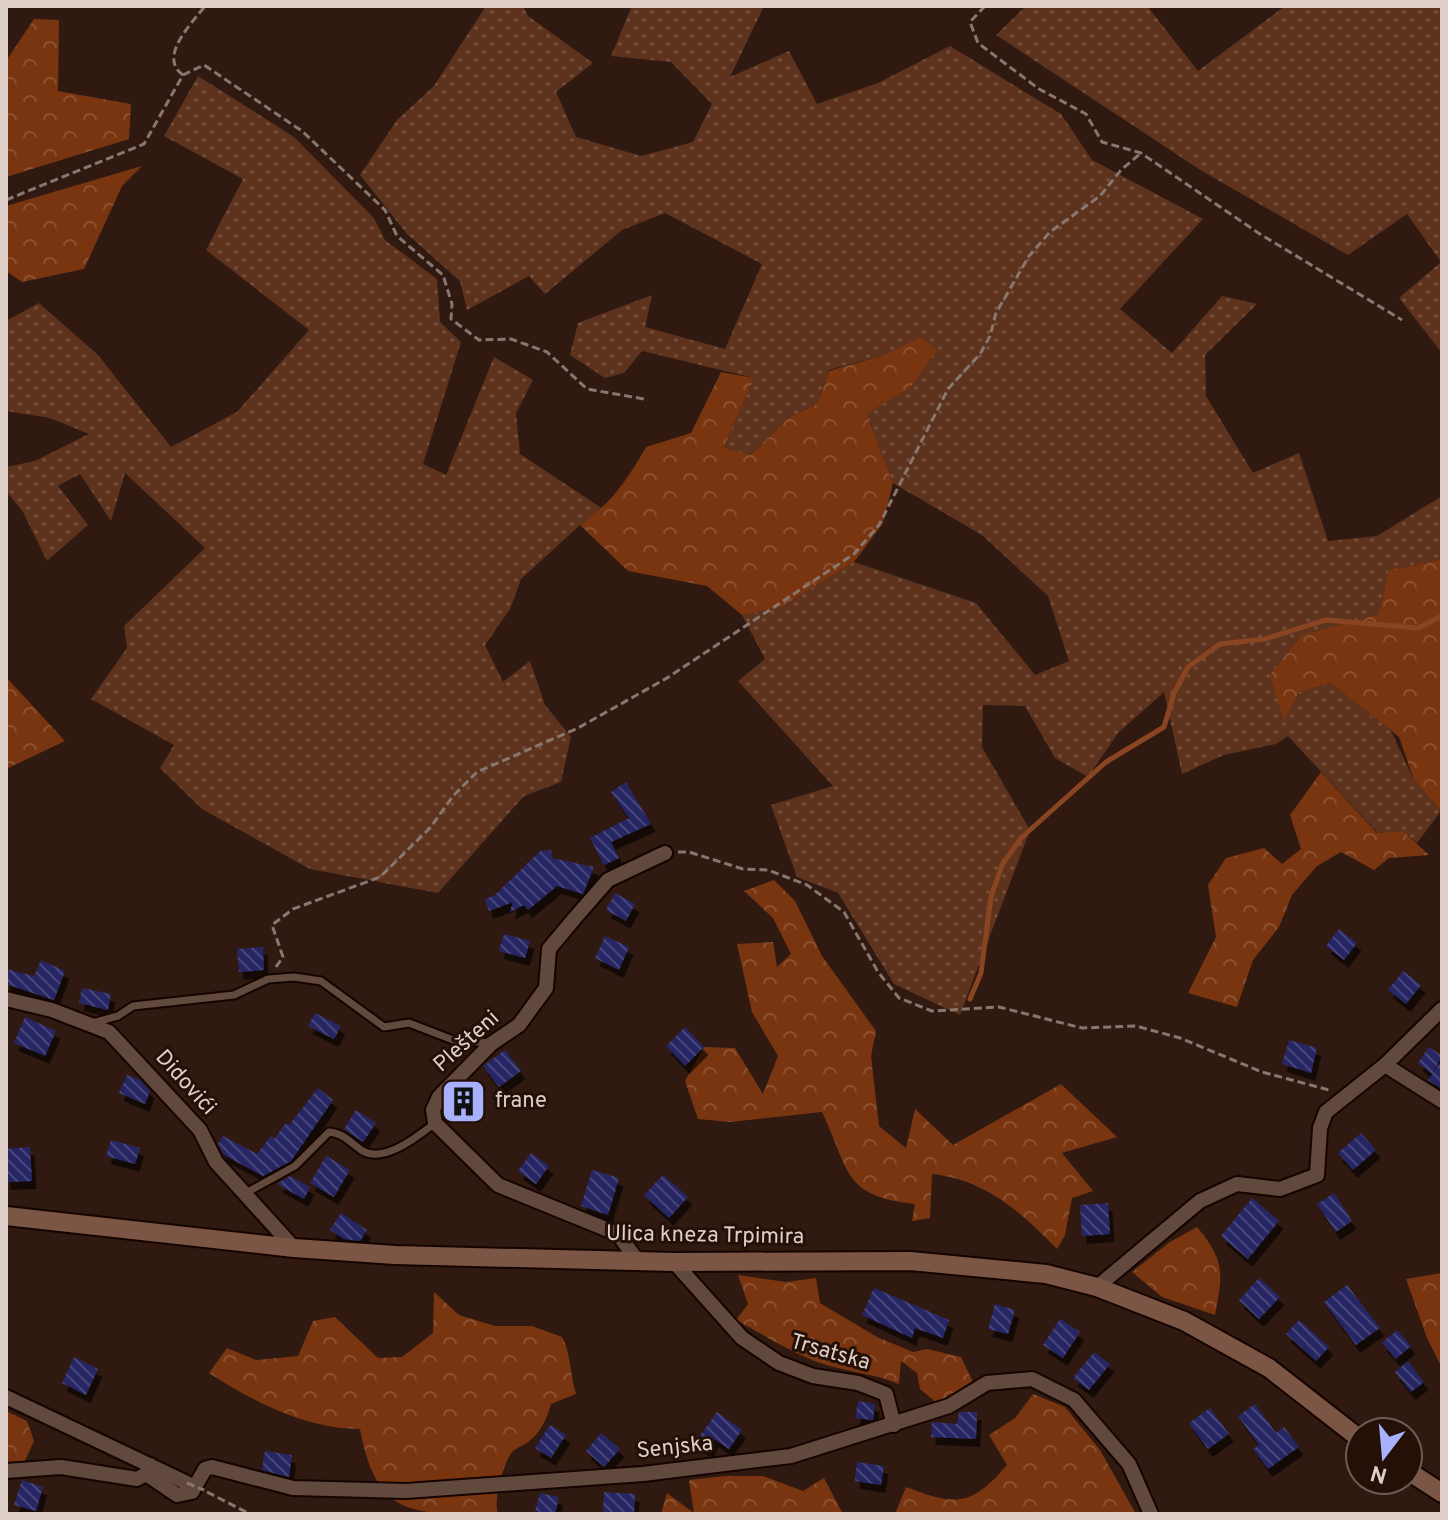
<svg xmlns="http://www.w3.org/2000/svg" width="1448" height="1520" viewBox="0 0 1448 1520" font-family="Overpass,sans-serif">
  <defs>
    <pattern id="grass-dots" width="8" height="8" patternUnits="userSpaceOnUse" patternTransform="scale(2)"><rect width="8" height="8" fill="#5e331e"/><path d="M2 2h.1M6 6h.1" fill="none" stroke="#75503d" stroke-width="1.8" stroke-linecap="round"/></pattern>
    <pattern id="forest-crowns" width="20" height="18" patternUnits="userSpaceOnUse" patternTransform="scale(2)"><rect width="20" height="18" fill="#793510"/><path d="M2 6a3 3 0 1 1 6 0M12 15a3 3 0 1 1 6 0" fill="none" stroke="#8c5131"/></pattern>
    <pattern id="building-back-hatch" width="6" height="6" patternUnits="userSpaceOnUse" patternTransform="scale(2)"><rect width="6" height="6" fill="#272765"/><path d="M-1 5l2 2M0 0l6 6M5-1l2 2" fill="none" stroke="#46457a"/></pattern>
    <filter id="shadow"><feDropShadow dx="4.5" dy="8" stdDeviation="0" flood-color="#0009"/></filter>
  </defs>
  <rect width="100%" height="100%" fill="#2f1910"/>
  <!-- grass -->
  <g fill="url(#grass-dots)">
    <path d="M486 6H523L528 16 593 63 556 92 576 137 641 156 693 142 712 104 671 62 611 56 632 6H764L730 77 789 51 817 104 878 83 950 46 1061 114 1092 160 1203 219 1120 309 1172 353 1222 296 1257 304 1205 355 1206 396 1253 473 1299 453 1328 541 1377 536 1442 496V559L1389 570 1379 614 1303 635 1284 720 1299 692 1330 683 1391 731 1414 780 1441 811 1417 843 1403 831 1378 833 1288 736 1276 744 1224 755 1182 774 1164 692 1118 733 1088 777 1055 758 1025 706 983 705 982 747 1030 830 960 1015 894 984 838 893 797 877 771 805 833 786 738 681 765 659 742 615 781 607 854 562 976 603 1035 675 1069 661 1048 596 982 535 893 483 865 414 910 388 920 337 884 355 829 370 817 404 788 418 751 455 724 447 754 378 642 351 624 373 605 378 570 355 578 323 652 295 645 327 725 349 762 264 665 213 622 230 545 294 529 276 467 310 460 281 407 234 360 175 397 120 434 86Z"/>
    <path d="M1026 6H1147L1198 71 1285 6H1442V353L1399 298 1441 262 1407 214 1348 255 1202 171 996 35Z"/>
    <path d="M198 76 294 137 374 218 385 240 437 279 440 322 461 342 423 464 446 475 494 357 533 380 516 413 520 454 603 509 580 525 521 579 510 609 485 645 503 682 530 661 545 705 571 737 561 782 524 796 438 893 310 869 202 809 160 768 174 745 91 699 127 648 124 626 205 548 125 473 111 521 80 474 58 486 88 525 47 561 23 512 6 491V467L35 461 89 434 50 418 6 411V321L39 303 98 355 171 447 237 412 309 330 206 250 243 179 164 136Z"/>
  </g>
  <!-- forest -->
  <g fill="url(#forest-crowns)">
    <path d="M34 19 59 20 58 91 131 104 129 139 6 177V61Z"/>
    <path d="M142 166 122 186 84 269 22 282 6 271V206Z"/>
    <path d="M920 337 937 350 910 388 866 414 893 483 883 523 854 562 781 607 742 615 707 586 628 571 580 525C611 504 628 479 646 447L691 433 721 372 754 378 724 447 751 455 788 418 817 404 829 371 884 355Z"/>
    <path d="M1442 559V812L1414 780 1399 737 1330 683 1299 692 1284 721 1270 675 1302 635 1379 614 1389 570Z"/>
    <path d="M6 677 65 741 6 769Z"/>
    <path d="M1321 772 1377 833 1403 831 1429 855 1389 858 1374 870 1341 852 1317 866 1292 895 1279 927 1253 960 1237 1007 1188 993 1216 937 1208 885 1226 858 1264 848 1282 864 1301 849 1290 815Z"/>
    <path d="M774 880 795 901 822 956 876 1031 871 1056 879 1126 906 1148 915 1109 953 1145 1061 1084 1117 1137 1062 1153 1093 1191 1072 1198 1065 1235 1057 1249C1021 1212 986 1180 932 1174L930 1218 912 1221 915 1204C842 1196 850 1171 822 1112L730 1122 698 1119 685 1081 704 1047 735 1048 763 1094 778 1056 752 1012 737 944 773 942 777 967 791 954 773 918 744 891Z"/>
    <path d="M1197 1227C1225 1260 1223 1274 1215 1315L1162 1297 1132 1272 1170 1242Z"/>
    <path d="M1442 1273V1368L1427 1338 1406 1279Z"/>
    <path d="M738 1275 786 1282 816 1278 820 1303 877 1337 913 1352 927 1349 961 1357 973 1382 938 1404 920 1389 917 1373 901 1361 899 1384C873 1373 846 1372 820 1363 791 1352 764 1335 736 1320L748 1304Z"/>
    <path d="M434 1292 459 1315 495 1326H532L562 1337C571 1353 570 1375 576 1394L551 1404C547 1418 541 1433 528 1442 524 1445 516 1448 512 1452 503 1464 493 1501 498 1514 415 1514 377 1520 360 1429 306 1429 254 1402 209 1373L227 1348 256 1360 298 1356 313 1321 335 1317 378 1358 402 1357 433 1333Z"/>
    <path d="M1033 1394 1065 1407 1100 1450 1136 1514H895L906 1487C956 1506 971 1507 1007 1465L989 1435 1015 1418Z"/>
    <path d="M6 1411 27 1421 34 1441 23 1465 6 1467Z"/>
    <path d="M726 1476H763L803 1491 824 1478 843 1514H661L667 1493 694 1513 689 1480Z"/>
  </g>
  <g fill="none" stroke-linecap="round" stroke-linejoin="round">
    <!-- stream -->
    <path stroke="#894421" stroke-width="5" d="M970 999 981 973 991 897 1002 865 1021 838 1106 762 1164 727 1174 693 1188 667 1220 644 1265 639 1326 620 1418 628 1442 616"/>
  </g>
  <!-- building -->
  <g fill="url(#building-back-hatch)" filter="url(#shadow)">
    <path d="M626 782 651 824 611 842 619 858 604 865 590 838 629 818 611 792Z"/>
    <path d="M551 850 552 858 594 867 583 894 557 886 528 910 524 905 510 912 513 902 489 911 485 899 495 895 540 851Z"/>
    <path d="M615 893 635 904 626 921 606 910Z"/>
    <path d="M1339 929 1357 943 1344 960 1326 946Z"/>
    <path d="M504 934 530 941 525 958 499 951Z"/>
    <path d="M605 936 629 947 619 970 595 958Z"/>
    <path d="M263 947 264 970 239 972 237 949Z"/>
    <path d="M41 960 65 971 54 1000 6 984V969L34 976Z"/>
    <path d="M1403 971 1421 985 1406 1004 1388 990Z"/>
    <path d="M82 988 111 994 108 1010 79 1003Z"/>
    <path d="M315 1013 341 1026 334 1039 308 1026Z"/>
    <path d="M25 1017 56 1031 45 1056 14 1043Z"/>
    <path d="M685 1027 704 1047 685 1066 666 1046Z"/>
    <path d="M1289 1040 1317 1048 1311 1073 1282 1064Z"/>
    <path d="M1429 1047 1442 1056 1432 1074 1418 1063Z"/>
    <path d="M505 1050 521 1071 499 1087 483 1066Z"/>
    <path d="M1442 1060V1089L1428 1080Z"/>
    <path d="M127 1075 140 1080 150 1091 145 1104 119 1093Z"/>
    <path d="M318 1088 333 1100 291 1161 263 1176 224 1155 218 1144 223 1136 257 1154 271 1136 274 1139 286 1123 289 1125Z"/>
    <path d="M468 1090 476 1101 461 1112 453 1101Z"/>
    <path d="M356 1110 376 1123 363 1142 344 1129Z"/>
    <path d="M1361 1133 1376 1150 1353 1170 1338 1153Z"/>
    <path d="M111 1140 140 1148 135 1164 106 1156Z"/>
    <path d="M30 1147 32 1181 6 1182V1149Z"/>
    <path d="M531 1153 549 1166 536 1184 518 1171Z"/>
    <path d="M326 1156 350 1170 334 1197 310 1183Z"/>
    <path d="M592 1170 619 1178 608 1215 581 1206Z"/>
    <path d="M663 1175 688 1197 669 1218 644 1195Z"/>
    <path d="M290 1176 310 1187 304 1199 277 1184Z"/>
    <path d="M1334 1193 1352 1221 1336 1232 1317 1204Z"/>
    <path d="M1252 1198 1279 1221 1248 1259 1221 1236Z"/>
    <path d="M1108 1203 1110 1234 1082 1236 1080 1205Z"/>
    <path d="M341 1213 367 1230 360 1241 344 1239 330 1230Z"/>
    <path d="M1259 1278 1280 1297 1259 1319 1239 1300Z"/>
    <path d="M1347 1285 1380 1328 1356 1345 1324 1302Z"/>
    <path d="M874 1288 949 1320 943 1338 915 1328 912 1338 862 1315Z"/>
    <path d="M995 1304 1015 1310 1008 1334 988 1329Z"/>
    <path d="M1060 1319 1080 1332 1063 1358 1043 1345Z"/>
    <path d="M1299 1320 1329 1347 1316 1361 1286 1334Z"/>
    <path d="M1397 1330 1411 1346 1396 1359 1382 1343Z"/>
    <path d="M1094 1352 1110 1364 1089 1390 1073 1378Z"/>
    <path d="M74 1357 98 1369 86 1395 62 1383Z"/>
    <path d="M1408 1361 1424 1382 1411 1392 1395 1372Z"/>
    <path d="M858 1401 875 1404 873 1420 855 1418Z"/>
    <path d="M1255 1404 1276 1433 1284 1427 1299 1447 1268 1469 1253 1449 1259 1445 1238 1416Z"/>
    <path d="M1210 1408 1229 1434 1208 1449 1189 1423Z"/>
    <path d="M717 1412 742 1430 729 1449 714 1439 709 1450 695 1443Z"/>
    <path d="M959 1412H977L976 1439 931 1437 932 1422 957 1424Z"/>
    <path d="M550 1425 566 1435 551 1458 535 1448Z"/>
    <path d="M601 1433 620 1449 604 1467 586 1451Z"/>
    <path d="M265 1451 292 1455 289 1477 262 1470Z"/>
    <path d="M857 1462 884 1466 881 1485 855 1481Z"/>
    <path d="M22 1480 43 1487 36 1511 14 1505Z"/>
    <path d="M604 1492 635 1494 634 1514H603Z"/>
    <path d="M540 1493 559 1497 555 1514 535 1511Z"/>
  </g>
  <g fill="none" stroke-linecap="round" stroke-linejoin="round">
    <defs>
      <g id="service">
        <path d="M92 1023 118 1016 133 1006 234 995 268 979 294 977 321 981 384 1027 409 1023 453 1040 489 1043"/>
        <path d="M244 1194 295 1166 329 1132C343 1133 350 1142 361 1150 383 1165 418 1136 435 1123"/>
      </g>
      <g id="minor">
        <path d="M6 999 52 1010 109 1032 200 1130 216 1162 294 1248"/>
        <path d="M1385 1065 1442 1101"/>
        <path d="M637 1260 618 1234 498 1185 435 1123 433 1110 439 1097 491 1044 519 1025 546 988 549 949 574 919 608 880 665 853"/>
        <path d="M674 1262 742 1338 779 1363 813 1376 858 1383 886 1394 894 1425"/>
        <path d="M1097 1287 1200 1201 1237 1184 1280 1189 1317 1175 1320 1128 1326 1112 1385 1065 1442 1009"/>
        <path d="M6 1397 187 1483"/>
        <path d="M6 1471 61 1467 137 1479 146 1474 150 1465"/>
        <path d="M146 1474 177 1495 192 1492 205 1469 212 1467 293 1488 406 1491 643 1474 791 1456 949 1406 987 1383 1032 1379 1074 1400 1129 1464 1151 1514"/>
      </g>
      <g id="secondary">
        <path d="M6 1216 294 1248 395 1255 674 1262 910 1261 1046 1274 1097 1287 1184 1321 1269 1368 1360 1439"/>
        <path d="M1408 1471 1442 1493"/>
      </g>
    </defs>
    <!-- service casing -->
    <use href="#service" stroke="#160400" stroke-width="11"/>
    <!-- minor casing -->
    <use href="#minor" stroke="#160400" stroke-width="18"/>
    <!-- secondary casing -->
    <use href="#secondary" stroke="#160400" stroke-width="22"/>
    <!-- path -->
    <g stroke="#89776f" stroke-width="3" stroke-dasharray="8 4" stroke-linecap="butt">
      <path d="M985 6 970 22 978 43 1039 89 1086 114 1102 142 1141 153 1260 234 1402 320"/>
      <path d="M183 75C157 57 193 22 205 6"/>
      <path d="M6 200 144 144 183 75 204 65 302 131 385 210 397 236 443 275 452 304 451 319 479 340 511 339 547 352 587 389 644 399"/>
      <path d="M678 852H689L743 869 768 870 807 885 844 912 878 972 899 998 932 1011 999 1007 1082 1028 1136 1026 1180 1038 1262 1072 1329 1090"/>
      <path d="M276 967 283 957 272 925 293 909 380 877 430 828 453 796 477 772 578 728 667 678 854 554 879 525 948 389 980 354 990 336 996 313 1029 256 1050 232 1100 196 1121 170 1141 153"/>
      <path d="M207 1492 250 1514"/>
    </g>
    <!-- service -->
    <use href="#service" stroke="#62493e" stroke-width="7"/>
    <!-- minor -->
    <use href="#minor" stroke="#62493e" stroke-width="14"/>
    <!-- secondary -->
    <use href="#secondary" stroke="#7c5644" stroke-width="18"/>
    <!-- path-bridge -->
    <path stroke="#89776f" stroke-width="3" stroke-dasharray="8 4" stroke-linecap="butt" d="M187 1483 204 1490"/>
  </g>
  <!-- icons -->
  <defs>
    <symbol id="building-square" viewBox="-11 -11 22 22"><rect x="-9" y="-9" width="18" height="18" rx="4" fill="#a7b1fc" stroke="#251007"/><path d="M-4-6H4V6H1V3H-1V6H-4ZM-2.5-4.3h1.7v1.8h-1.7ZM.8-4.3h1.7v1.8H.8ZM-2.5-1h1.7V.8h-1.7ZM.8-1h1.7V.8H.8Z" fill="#111"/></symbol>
  </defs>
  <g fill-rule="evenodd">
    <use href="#building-square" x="438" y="1076" width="51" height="51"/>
  </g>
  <g text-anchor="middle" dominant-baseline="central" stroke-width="6" stroke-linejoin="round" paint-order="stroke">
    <!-- street labels -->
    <g font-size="22" fill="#decfc8" stroke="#251007">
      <text transform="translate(467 1042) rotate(-42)">Plešteni</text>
      <text transform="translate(185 1083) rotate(48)">Didovići</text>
      <text transform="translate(705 1236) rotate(1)">Ulica kneza Trpimira</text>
      <text transform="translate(830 1353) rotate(16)">Trsatska</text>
      <text transform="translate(675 1448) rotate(-6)">Senjska</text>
    </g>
    <!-- poi labels -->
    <g font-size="22" fill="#decfc8" stroke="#251007" text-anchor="start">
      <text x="495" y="1101">frane</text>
    </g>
  </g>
  <!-- border -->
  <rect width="1448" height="1520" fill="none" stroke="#decfc8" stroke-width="16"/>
  <!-- north arrow -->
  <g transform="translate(1384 1456) rotate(196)"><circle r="38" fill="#251007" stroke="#6f5c54" stroke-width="2"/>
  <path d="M0-6L14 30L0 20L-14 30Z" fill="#a7b1fc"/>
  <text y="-12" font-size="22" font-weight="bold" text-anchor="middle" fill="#decfc8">N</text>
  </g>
</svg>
